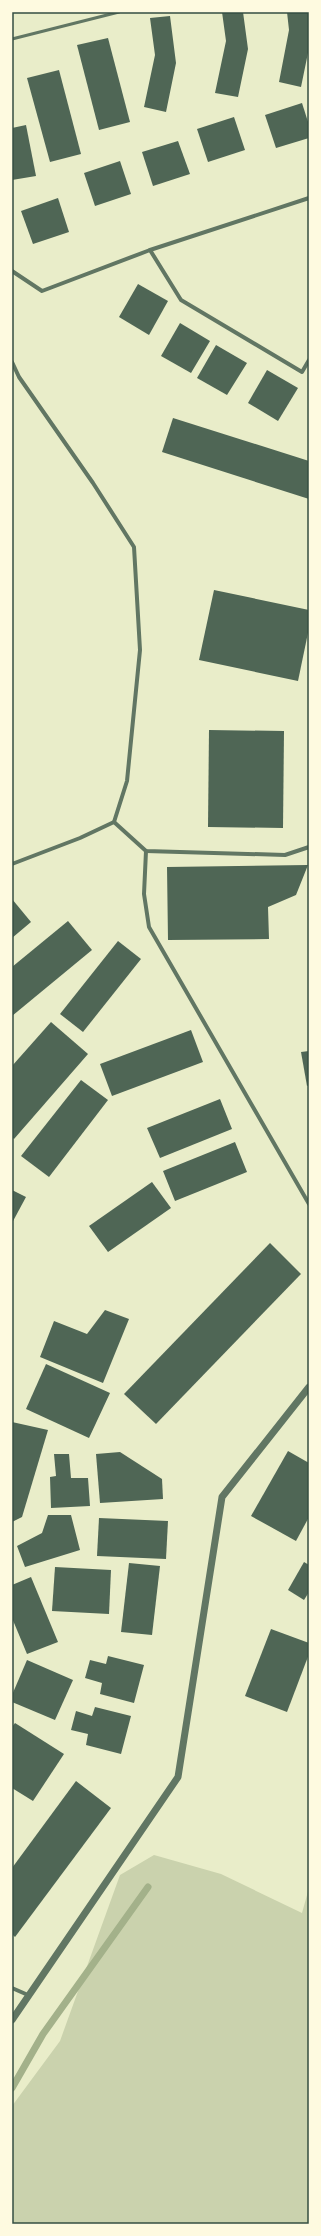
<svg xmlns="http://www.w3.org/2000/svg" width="321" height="2236" viewBox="0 0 321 2236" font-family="'Varela Round',sans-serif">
  <rect width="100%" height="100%" fill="#e9edc9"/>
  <!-- green -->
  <path fill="#cad2ad" d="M154 1855 221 1874 302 1913 309 1888V2224H12V2106L60 2041 120 1875Z"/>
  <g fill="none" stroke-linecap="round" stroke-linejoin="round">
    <!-- stream -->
    <path stroke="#a3b18a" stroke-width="7" d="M12 2088 43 2034 148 1887"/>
  </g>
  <!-- building -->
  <g fill="#4f6655">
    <path d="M222 12H243L248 49 238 97 215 93 226 41Z"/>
    <path d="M287 12H308L309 48 301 87 279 82 289 30Z"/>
    <path d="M170 16 176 63 166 112 144 107 155 55 150 18Z"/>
    <path d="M108 38 130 122 99 130 77 45Z"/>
    <path d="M59 70 81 154 50 162 27 78Z"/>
    <path d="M302 103 309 125V138L276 148 265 115Z"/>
    <path d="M234 117 245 150 208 162 197 129Z"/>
    <path d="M26 125 36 176 12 180V128Z"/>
    <path d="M178 141 190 174 153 186 142 152Z"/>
    <path d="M120 161 131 194 95 206 84 173Z"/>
    <path d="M58 198 69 232 33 244 21 211Z"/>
    <path d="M138 284 168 301 149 335 119 317Z"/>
    <path d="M180 323 210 341 191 373 161 356Z"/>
    <path d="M216 345 247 363 227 395 197 378Z"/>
    <path d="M267 370 298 388 278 421 248 403Z"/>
    <path d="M173 418 309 461V499L162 452Z"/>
    <path d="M214 590 309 610V628L298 681 199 660Z"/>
    <path d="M209 730 284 731 283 828 208 827Z"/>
    <path d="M308 865 296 895 268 907 269 939 168 940 167 867Z"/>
    <path d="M12 899 31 922 12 938Z"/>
    <path d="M68 921 92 950 12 1016V967Z"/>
    <path d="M118 941 141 959 83 1032 60 1014Z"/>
    <path d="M51 1022 88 1054 14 1139 12 1137V1066Z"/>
    <path d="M191 1030 203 1062 112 1096 100 1064Z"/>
    <path d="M309 1051V1085L307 1086 301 1052Z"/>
    <path d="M81 1080 108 1100 49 1177 21 1156Z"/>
    <path d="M220 1099 232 1129 160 1158 147 1128Z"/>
    <path d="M235 1142 247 1172 175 1201 163 1171Z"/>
    <path d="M152 1182 171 1208 108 1252 89 1226Z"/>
    <path d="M12 1190 26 1197 12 1223Z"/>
    <path d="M270 1243 301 1274 156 1424 124 1394Z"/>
    <path d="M105 1310 129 1319 103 1383 40 1357 54 1321 87 1334Z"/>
    <path d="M46 1364 110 1393 89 1438 26 1409Z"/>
    <path d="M12 1422 48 1430 22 1517 12 1522Z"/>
    <path d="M288 1451 309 1463V1517L296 1541 251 1516Z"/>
    <path d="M120 1452 162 1479 163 1499 100 1503 96 1454Z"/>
    <path d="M54 1454H69L71 1478H88L90 1506 51 1508 50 1477 56 1476Z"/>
    <path d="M48 1515H71L80 1550 25 1567 17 1546 42 1533Z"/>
    <path d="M99 1518 168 1521 166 1559 97 1556Z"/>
    <path d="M304 1562 309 1565V1592L304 1600 288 1590Z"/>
    <path d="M129 1563 160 1566 152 1635 121 1632Z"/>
    <path d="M55 1567 111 1570 109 1614 52 1611Z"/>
    <path d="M31 1577 58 1642 27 1654 12 1618V1585Z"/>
    <path d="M271 1629 309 1643V1654L287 1712 245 1696Z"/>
    <path d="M108 1656 144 1665 134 1703 100 1694 102 1683 85 1678 90 1660 106 1664Z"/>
    <path d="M27 1660 73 1680 55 1720 12 1702V1695Z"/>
    <path d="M95 1707 131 1716 121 1754 86 1745 88 1734 71 1730 76 1711 92 1716Z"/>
    <path d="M15 1723 64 1754 33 1801 12 1788V1727Z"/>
    <path d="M76 1781 111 1808 15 1937 12 1934V1868Z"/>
  </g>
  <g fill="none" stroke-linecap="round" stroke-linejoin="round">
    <!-- service -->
    <path stroke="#617663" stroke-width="3" d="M12 39 119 12"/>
    <!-- minor -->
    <g stroke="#617663" stroke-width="4">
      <path d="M150 250 181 300 302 372 309 360"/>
      <path d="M12 271 42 291 150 250 309 198"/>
      <path d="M12 362 19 377 93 483 134 547 140 650 127 781 114 822 80 838 12 864"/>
      <path d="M114 822 146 851 285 855 309 847"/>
      <path d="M146 851 144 894 149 927 309 1204"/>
      <path d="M12 1988 28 1995"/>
    </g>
    <!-- tertiary -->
    <path stroke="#617663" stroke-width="7" d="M12 2020 178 1777 222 1497 309 1387"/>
  </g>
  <!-- border -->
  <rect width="321" height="2236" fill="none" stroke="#fefae0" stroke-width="26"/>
  <rect x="13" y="13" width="295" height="2210" fill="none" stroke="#344e41" stroke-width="1.5"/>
</svg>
